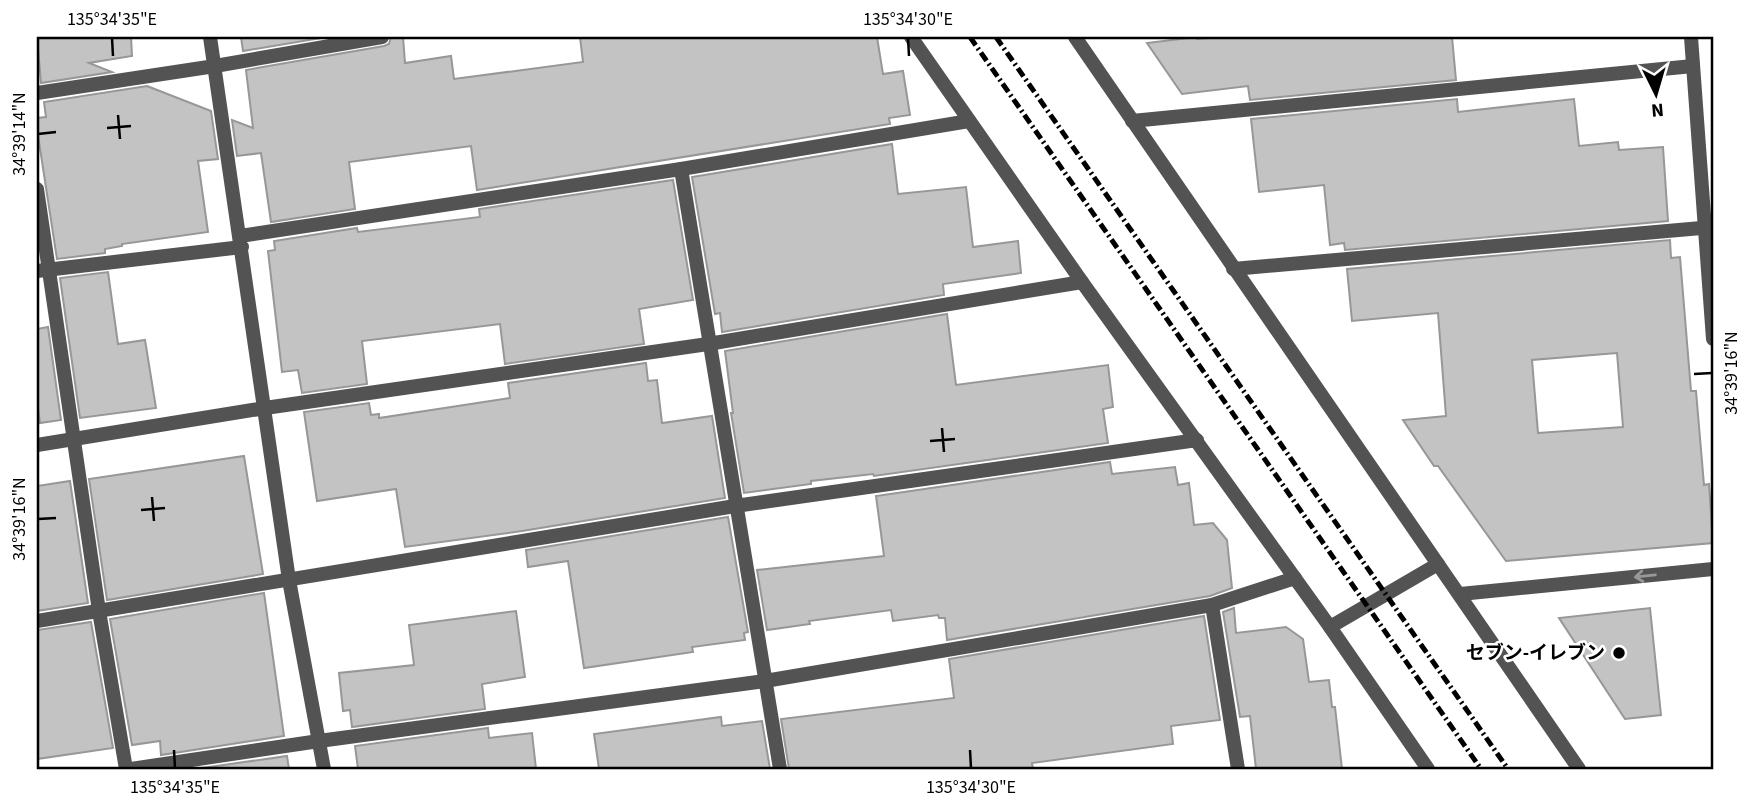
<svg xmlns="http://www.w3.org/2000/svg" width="1750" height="806" viewBox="0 0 1750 806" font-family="'Source Sans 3','Noto Sans JP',sans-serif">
  <rect width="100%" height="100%" fill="#fff"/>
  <!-- building -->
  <g fill="#c3c3c3" stroke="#979797" stroke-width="2" fill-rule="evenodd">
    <path d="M37 37H131L132 56 89 63 112 72 41 83Z"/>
    <path d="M241 37H327L243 51Z"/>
    <path d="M391 37H403L405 63 451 56 454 79 583 62 580 37H877L883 74 903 71 910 115 889 118 890 124 477 190 471 146 349 162 355 209 271 222 261 153 237 156 232 120 253 128 246 70 384 46 389 44Z"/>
    <path d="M1197 37V39L1222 37H1452L1456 80 1250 100 1248 86 1182 94 1147 43Z"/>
    <path d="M147 86 211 111 218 159 198 161 208 232 122 244V246L105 249V253L57 259 37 129V118L46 117 44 102Z"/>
    <path d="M1457 99 1458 112 1574 99 1579 146 1618 142 1619 150 1663 147 1668 221 1345 250 1344 243 1330 245 1324 185 1259 192 1251 119Z"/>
    <path d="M892 144 898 194 966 187 973 247 1018 241 1021 273 943 284 944 295 722 332 720 313 715 314 692 177Z"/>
    <path d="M673 180 693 300 639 309 644 344 505 364 500 324 362 341 367 384 302 393 298 370 282 372 268 251 275 250 274 241 357 228 358 232 480 217 479 209Z"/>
    <path d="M1670 240 1671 258 1680 257 1691 391H1696L1704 485 1709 484 1713 543 1506 561 1438 466H1434L1403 420 1446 416 1438 313 1352 321 1347 269ZM1617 353 1623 427 1538 433 1532 360Z"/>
    <path d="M108 272 118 344 145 340 156 408 80 418 60 278Z"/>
    <path d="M947 314 956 385 1108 365 1113 407 1103 409 1108 443 874 476 873 474 811 481V484L744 493 731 413H733L725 351Z"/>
    <path d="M48 327 61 420 40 423 37 401V329Z"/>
    <path d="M646 363 648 381 657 380 662 423 712 416 725 498 522 531 405 547 396 489 317 501 304 412 369 403 371 415 379 414V418L510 398 508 383Z"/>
    <path d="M244 456 263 574 107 600 89 479Z"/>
    <path d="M1110 462 1112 474 1175 467 1178 485 1189 483 1194 525 1213 523 1227 540 1232 588 1210 596 947 640 945 618H939L938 615 893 621 891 610 809 621 810 624 767 630 757 570 884 556 876 496Z"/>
    <path d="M70 481 88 603 37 611V486Z"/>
    <path d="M728 517 748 632 744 633 745 640 692 647 693 652 584 668 568 561 528 567 526 550Z"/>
    <path d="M264 593 284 736 161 755 160 741 132 745 110 619Z"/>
    <path d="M1234 608 1236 633 1286 627 1303 639 1309 682 1329 680 1332 707H1335L1342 769H1256L1250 716 1240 717 1223 612Z"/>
    <path d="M1650 608 1661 715 1625 719 1559 618Z"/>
    <path d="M516 611 525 677 482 684 485 709 352 727 350 710 343 711 339 673 414 665 409 625Z"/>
    <path d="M1204 616 1220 720 1171 726 1173 744 1032 763 1033 769H789L781 719 954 698 949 659Z"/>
    <path d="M91 622 113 748 37 759V630Z"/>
    <path d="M721 717 722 726 762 721 770 769H599L594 734Z"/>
    <path d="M488 728 489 738 532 733 536 769H358L355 746Z"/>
    <path d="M287 756 289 769H195Z"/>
  </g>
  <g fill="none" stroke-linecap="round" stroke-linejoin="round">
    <!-- service -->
    <g stroke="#535353" stroke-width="14">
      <path d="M37 189 99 611 126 769"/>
      <path d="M37 271 242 247"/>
      <path d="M37 621 735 506 1197 440"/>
    </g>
    <!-- minor -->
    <g stroke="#535353" stroke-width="14">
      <path d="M210 37 289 580 324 769"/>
      <path d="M911 37 1082 282 1330 627 1438 564"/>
      <path d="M1691 37 1713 339"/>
      <path d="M37 93 215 66 382 37"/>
      <path d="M1132 121 1693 66"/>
      <path d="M681 169 780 769"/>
      <path d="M240 236 681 169 969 121"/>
      <path d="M1233 269 1713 227"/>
      <path d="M37 445 265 408 708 344 1082 282"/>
      <path d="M1460 594 1713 569"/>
      <path d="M1212 605 1238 769"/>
      <path d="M1330 627 1428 769"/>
      <path d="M131 769 319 741 765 681 1212 605 1295 578"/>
    </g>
    <!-- tertiary -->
    <path stroke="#535353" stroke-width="14" d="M1075 37 1579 769"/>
    <!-- rail -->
    <g stroke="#000" stroke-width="5" stroke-dasharray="10 3.5 2 3.5" stroke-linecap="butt">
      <path d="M970 37 1481 769"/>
      <path d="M996 37 1508 769"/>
    </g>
  </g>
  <!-- one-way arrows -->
  <defs><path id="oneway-shaft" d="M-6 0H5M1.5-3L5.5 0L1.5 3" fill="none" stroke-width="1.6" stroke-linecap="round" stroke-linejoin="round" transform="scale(1.75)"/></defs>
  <use stroke="#989898" href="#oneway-shaft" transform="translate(1645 576) rotate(174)"/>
  <!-- ticks -->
  <path fill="none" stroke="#000" stroke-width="2.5" d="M112 38 113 56M908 38 909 56M118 115 120 139M107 128 131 126M38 134 56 132M1694 374 1712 373M942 428 944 452M930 441 955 439M152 497 154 521M141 510 165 508M38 519 56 518M174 750 175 768M970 750 971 768"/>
  <!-- markers -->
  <circle fill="#000" stroke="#fff" stroke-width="2.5" cx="1619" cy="653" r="7"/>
  <g text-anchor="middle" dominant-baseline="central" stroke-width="5" stroke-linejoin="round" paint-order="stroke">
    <!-- poi labels -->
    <g font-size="19" font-weight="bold" fill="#000" stroke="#fff" text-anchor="end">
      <text x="1605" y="653">セブン-イレブン</text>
    </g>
  </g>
  <!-- border -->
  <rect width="1750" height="806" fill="none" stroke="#ffffff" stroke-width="77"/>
  <!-- north arrow -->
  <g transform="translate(1656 94) rotate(175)" stroke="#ffffff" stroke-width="5" paint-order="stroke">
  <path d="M0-5L12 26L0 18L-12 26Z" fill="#000000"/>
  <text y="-10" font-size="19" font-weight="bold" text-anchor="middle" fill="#000000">N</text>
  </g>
  <rect x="38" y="38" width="1674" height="730" fill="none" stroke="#000" stroke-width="2.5"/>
  <g font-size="18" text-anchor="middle" fill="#000">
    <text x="112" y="25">135°34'35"E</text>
    <text x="908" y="25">135°34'30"E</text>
    <text transform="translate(19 134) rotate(-90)" y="6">34°39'14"N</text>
    <text transform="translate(1731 373) rotate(-90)" y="6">34°39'16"N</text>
    <text transform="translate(19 519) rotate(-90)" y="6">34°39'16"N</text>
    <text x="175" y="793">135°34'35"E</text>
    <text x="971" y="793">135°34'30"E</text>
  </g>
</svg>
